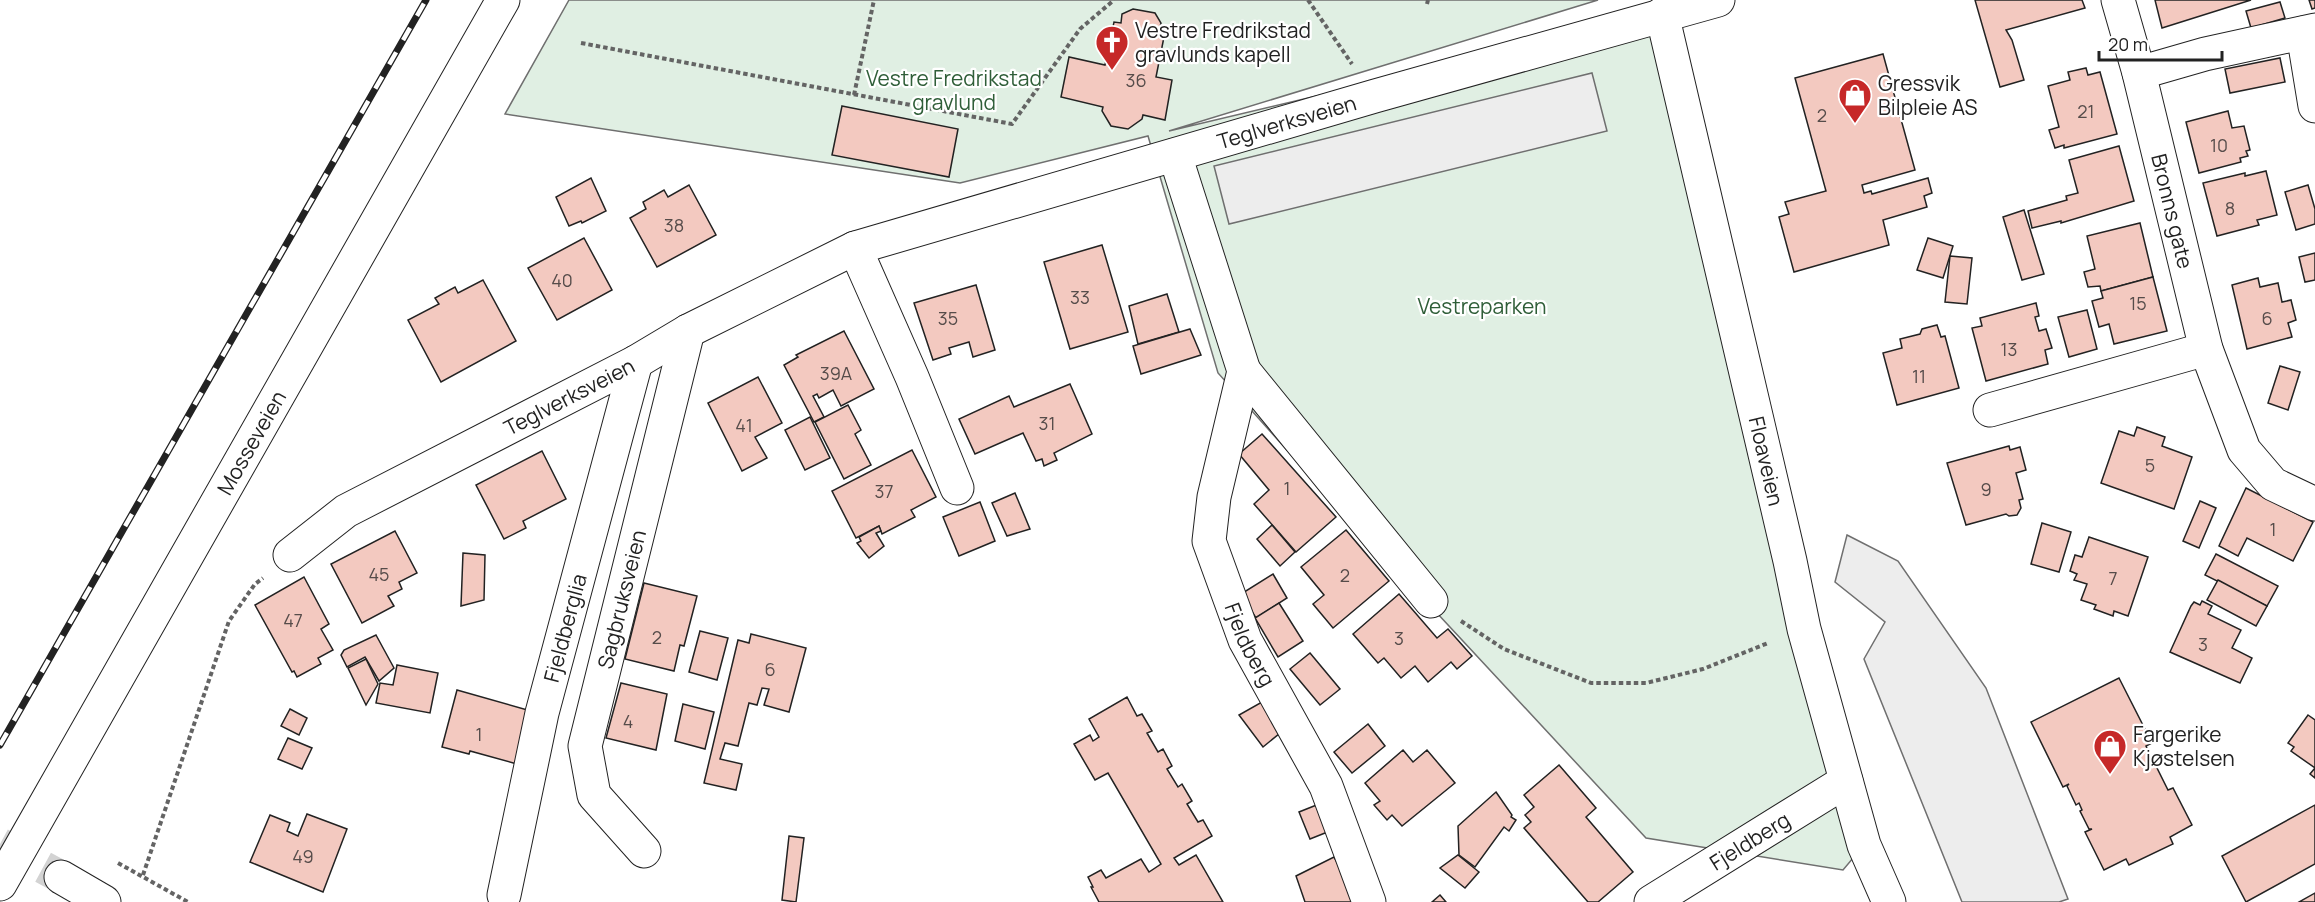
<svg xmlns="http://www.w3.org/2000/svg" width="2315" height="902" viewBox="0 0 2315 902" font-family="Manrope,sans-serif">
  <rect width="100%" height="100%" fill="#fff"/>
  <!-- green -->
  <path fill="#e0efe3" stroke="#6f6f6f" stroke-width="1.5" d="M569 0H1598L1169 131 1662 14 1864 845 1843 870 1646 838 1318 485 1218 373 1148 136 960 183 505 114Z"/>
  <!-- parking -->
  <g fill="#ededed" stroke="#6f6f6f" stroke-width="1.5">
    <path d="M1592 73 1607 131 1229 224 1214 166Z"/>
    <path d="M1847 535 1898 561 1986 688 2068 899 2059 902H1962L1864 659 1885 622 1835 582Z"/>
  </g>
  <!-- building -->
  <g fill="#f3c9c0" stroke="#222" stroke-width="1.5">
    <path d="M1975 0H2082L2085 8 2006 30 2012 40 2024 80 2000 87Z"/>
    <path d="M2155 0H2251L2162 28Z"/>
    <path d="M2309 0H2315V8L2312 9Z"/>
    <path d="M2280 2 2285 18 2251 28 2246 11Z"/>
    <path d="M1133 9 1155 13 1161 23 1159 31 1165 32 1156 77 1172 80 1165 120 1143 115 1142 119 1128 129 1111 126 1102 111 1103 107 1061 97 1069 57 1105 65 1114 22 1121 23 1122 14Z"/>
    <path d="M1883 54 1915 170 1862 185 1864 193 1871 191 1872 194 1928 178 1932 193 1924 196 1927 207 1883 220 1889 245 1794 272 1779 217 1789 214 1785 202 1826 191 1795 78Z"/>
    <path d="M2280 58 2285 82 2230 93 2225 69Z"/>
    <path d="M2086 68 2088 75 2100 72 2117 134 2064 148V145L2055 148 2049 130 2059 127 2048 86 2070 80 2068 72Z"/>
    <path d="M842 106 958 129 949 177 832 155Z"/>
    <path d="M2228 111 2232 128 2244 126 2250 150 2246 151 2248 156 2240 158 2241 162 2199 173 2186 122Z"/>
    <path d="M2119 146 2134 201 2061 223V221L2032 228 2028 211 2067 200 2066 196 2078 193 2069 160Z"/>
    <path d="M2266 171 2277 215 2257 220 2259 225 2217 236 2203 183 2245 173V176Z"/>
    <path d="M591 178 606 211 582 223 581 221 569 226 556 197Z"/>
    <path d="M689 185 716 235 657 267 630 218 646 209 643 202 664 190 668 197Z"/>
    <path d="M2308 185 2315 209V224L2296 230 2285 192Z"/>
    <path d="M2024 210 2044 274 2022 280 2003 217Z"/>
    <path d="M2140 223 2153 277 2101 291 2100 286 2088 287 2084 272 2095 269 2087 236Z"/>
    <path d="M584 238 612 290 557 320 528 268Z"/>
    <path d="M1928 238 1953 246 1943 278 1917 270Z"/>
    <path d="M1102 245 1128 332 1070 349 1044 262Z"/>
    <path d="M2315 253V280L2305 282 2299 257Z"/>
    <path d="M1950 256 1972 258 1967 304 1945 302Z"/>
    <path d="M2153 277 2167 331 2114 344 2109 324 2099 327 2092 301 2103 298 2101 291Z"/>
    <path d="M2258 278 2260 287 2278 283 2282 302 2291 300 2296 320 2288 323 2292 337 2247 349 2232 285Z"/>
    <path d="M483 280 516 341 441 382 408 320 439 304 435 298 455 287 458 293Z"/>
    <path d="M976 285 995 350 973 357 969 342 949 348 951 354 933 360 914 303Z"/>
    <path d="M1167 294 1179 332 1138 344 1129 306Z"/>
    <path d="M2036 303 2039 316 2035 317 2039 331 2046 329 2052 348 2045 350 2048 364 1986 381 1972 328 1982 326 1980 318Z"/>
    <path d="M2087 310 2097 349 2069 357 2058 317Z"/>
    <path d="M1937 325 1941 337 1945 336 1959 388 1897 405 1883 353 1902 348 1900 339 1920 334 1922 329Z"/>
    <path d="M1190 329 1201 355 1141 374 1133 346Z"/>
    <path d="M844 331 874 389 841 406 833 390 819 398 817 394 813 396 824 417 814 422 784 365 798 357 796 355Z"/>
    <path d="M2280 366 2300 372 2288 410 2268 403Z"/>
    <path d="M758 377 782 423 755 437 767 458 742 471 708 403Z"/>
    <path d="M1070 384 1092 434 1054 453 1057 460 1044 466 1042 459 1036 461 1023 433 975 454 959 419 1009 396 1014 407Z"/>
    <path d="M848 405 861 430 855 434 871 465 844 479 815 422Z"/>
    <path d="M810 417 830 458 805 470 785 430Z"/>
    <path d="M2137 427 2165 437 2162 446 2192 457 2174 509 2101 483 2119 431 2134 436Z"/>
    <path d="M1262 434 1336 517 1296 552 1254 504 1269 490 1239 454Z"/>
    <path d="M2009 446 2010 450 2020 447 2026 470 2016 473 2023 499 2019 500 2021 508 2017 515 2009 516 2006 514 1966 525 1947 463Z"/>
    <path d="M912 450 936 497 911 510 915 517 882 534 879 526 856 538 832 491Z"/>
    <path d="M542 451 566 499 523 521 526 528 504 539 476 485Z"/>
    <path d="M2246 488 2313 522 2293 561 2247 538 2238 556 2219 546Z"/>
    <path d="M1015 493 1030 529 1007 536 992 503Z"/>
    <path d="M2200 501 2216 508 2199 548 2183 541Z"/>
    <path d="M980 502 995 541 959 556 943 517Z"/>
    <path d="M2042 523 2071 532 2059 572 2031 564Z"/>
    <path d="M1272 525 1295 552 1280 566 1257 539Z"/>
    <path d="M879 526 881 531 876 533 884 546 869 558 857 543 861 541 859 537Z"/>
    <path d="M1346 530 1389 581 1333 628 1313 604 1324 595 1301 567Z"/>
    <path d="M395 531 417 573 399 582 402 589 388 596 394 606 362 623 331 564Z"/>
    <path d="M2089 537 2148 557 2128 616 2114 611 2113 616 2094 609 2096 605 2081 600 2087 584 2074 580 2077 574 2070 571 2075 555 2082 557Z"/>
    <path d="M463 553 485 555 484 600 461 606Z"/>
    <path d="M2216 554 2278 586 2267 606 2205 575Z"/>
    <path d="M1273 574 1287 598 1256 618 1241 594Z"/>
    <path d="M304 577 329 624 321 629 333 650 318 658 321 664 297 677 294 671 292 672 255 605Z"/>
    <path d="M2218 580 2267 606 2256 626 2207 600Z"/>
    <path d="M644 583 697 596 684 646 680 645 674 671 625 659Z"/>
    <path d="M1399 594 1437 638 1448 629 1472 656 1457 669 1451 662 1428 682 1415 666 1401 678 1384 658 1378 663 1353 634Z"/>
    <path d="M2202 601 2212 606 2208 614 2241 630 2232 648 2252 658 2240 683 2170 652 2191 606 2194 602 2200 605Z"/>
    <path d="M1279 603 1303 641 1278 657 1255 618Z"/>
    <path d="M700 631 728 638 717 680 689 672Z"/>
    <path d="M751 634 806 648 789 712 764 705 769 689 762 688 757 705 749 703 738 746 725 743 720 759 742 764 736 790 704 783 738 640 749 643Z"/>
    <path d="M376 635 394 668 379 681 365 657 347 667 341 655 344 650Z"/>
    <path d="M1310 653 1340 689 1320 705 1290 669Z"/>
    <path d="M366 659 378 684 366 705 348 668Z"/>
    <path d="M397 665 438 673 430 713 376 703 380 683 393 685Z"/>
    <path d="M2119 678 2152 743 2146 746 2168 790 2173 788 2192 825 2170 837 2173 844 2129 865 2126 859 2104 870 2085 832 2092 829H2089L2080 811 2082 810 2079 803 2076 805 2067 786 2069 784 2063 787 2031 722Z"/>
    <path d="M621 683 667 694 656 750 606 738Z"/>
    <path d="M457 690 531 711 517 764 470 751 469 754 442 747Z"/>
    <path d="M1127 697 1137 716 1142 714 1152 731 1147 733 1158 752 1163 749 1172 766 1167 769 1178 787 1182 784 1192 801 1187 804 1198 822 1203 820 1212 836 1174 858 1179 865 1196 855 1223 902H1099L1091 887H1093L1088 877 1101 870 1106 878 1141 859 1149 872 1161 864 1108 773 1095 780 1074 744 1090 735 1093 741 1099 737 1089 719Z"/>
    <path d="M1269 698 1285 729 1263 747 1239 715Z"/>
    <path d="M683 704 714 712 705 749 675 741Z"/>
    <path d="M290 709 307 718 299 735 281 726Z"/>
    <path d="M2308 715 2315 720V778L2310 774 2315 768 2291 751 2294 747 2288 743Z"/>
    <path d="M1368 724 1385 746 1352 773 1334 752Z"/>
    <path d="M288 738 312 748 302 769 278 759Z"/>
    <path d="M1403 750 1413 762 1427 750 1455 783 1402 826 1392 815 1387 820 1374 805 1380 801 1365 783Z"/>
    <path d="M1559 765 1596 808 1586 817 1633 872 1598 902H1588L1524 828 1531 822 1525 815 1534 807 1524 795Z"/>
    <path d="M1496 792 1512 815 1511 817 1516 820 1509 831 1504 827 1475 867 1459 855 1458 826Z"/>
    <path d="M1319 804 1330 831 1310 839 1299 812Z"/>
    <path d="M2315 805V864L2246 902 2222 856Z"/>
    <path d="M307 814 347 829 323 892 250 862 270 815 290 823 287 831 298 836Z"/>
    <path d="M789 836 804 838 796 902 782 900Z"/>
    <path d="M1458 855 1479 872 1465 888 1440 868Z"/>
    <path d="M1334 857 1360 902H1305L1296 876Z"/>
    <path d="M2315 893V902H2299Z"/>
    <path d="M1440 895 1446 902H1432Z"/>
  </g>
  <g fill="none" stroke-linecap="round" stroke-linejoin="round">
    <!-- minor-tunnel -->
    <path stroke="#d3d3d3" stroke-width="33" stroke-dasharray="33 16" stroke-linecap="butt" d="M0 844 61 877"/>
    <defs>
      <g id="minor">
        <path id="s1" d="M2118 0 2139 73 2206 349 2244 450 2273 484 2315 504"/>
        <path id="s2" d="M1662 14 1790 561 1804 629 1864 845 1889 902"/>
        <path d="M2303 33 2315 106"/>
        <path d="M2139 73 2205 54 2315 30"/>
        <path id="s3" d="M1175 155 1244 371 1214 497 1209 541 1245 640 1326 786 1369 902"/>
        <path d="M855 248 912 377 957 488"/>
        <path d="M1244 371 1431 601"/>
        <path d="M1990 410 2206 349"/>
        <path id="s4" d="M290 555 346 511 636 362 688 331 855 248 1375 96 1718 0"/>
        <path id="s5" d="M644 851 594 795 585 746 688 331"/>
        <path d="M61 877 104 902"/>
        <path id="s6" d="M504 895 542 713 636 362"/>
        <path id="s7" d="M1651 902 1846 781"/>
      </g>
      <g id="highway">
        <path id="s8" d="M0 884 503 0"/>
      </g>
    </defs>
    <!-- minor casing -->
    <use href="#minor" stroke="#222" stroke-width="35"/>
    <!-- highway casing -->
    <use href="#highway" stroke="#222" stroke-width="35"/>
    <!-- path -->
    <g stroke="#646464" stroke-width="4" stroke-dasharray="4.5 3" stroke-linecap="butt">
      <path d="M1308 0 1352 64"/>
      <path d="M1427 4 1428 0"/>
      <path d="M581 43 1012 124 1080 29 1114 0"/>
      <path d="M854 95 874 0"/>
      <path d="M1461 621 1504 649 1591 683H1646L1703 669 1768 643"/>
      <path d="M118 863 188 902"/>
      <path d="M143 875 229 621 255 584 263 578"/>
    </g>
    <!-- minor -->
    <use href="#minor" stroke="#fff" stroke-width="33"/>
    <!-- highway -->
    <use href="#highway" stroke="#fff" stroke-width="33"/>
    <defs>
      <path id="rail" d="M0 745 426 0"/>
    </defs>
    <!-- rail casing -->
    <use href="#rail" stroke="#222" stroke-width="7"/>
    <!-- rail -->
    <use href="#rail" stroke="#fff" stroke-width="4.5" stroke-dasharray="14" stroke-linecap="butt"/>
  </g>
  <!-- icons -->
  <defs>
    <symbol id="church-pin" viewBox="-11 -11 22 30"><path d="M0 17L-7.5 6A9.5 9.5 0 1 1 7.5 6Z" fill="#c62828" stroke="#fff"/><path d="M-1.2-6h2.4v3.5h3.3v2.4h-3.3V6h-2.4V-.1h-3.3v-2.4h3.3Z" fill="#fff"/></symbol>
    <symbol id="shop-pin" viewBox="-11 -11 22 30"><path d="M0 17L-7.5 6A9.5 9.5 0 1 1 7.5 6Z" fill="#c62828" stroke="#fff"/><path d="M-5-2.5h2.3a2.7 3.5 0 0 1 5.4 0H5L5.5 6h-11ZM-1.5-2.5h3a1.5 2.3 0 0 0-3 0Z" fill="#fff"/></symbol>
  </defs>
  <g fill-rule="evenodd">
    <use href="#church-pin" x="1093" y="23" width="38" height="52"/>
    <use href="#shop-pin" x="1836" y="76" width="38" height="52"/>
    <use href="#shop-pin" x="2091" y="727" width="38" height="52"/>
  </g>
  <g text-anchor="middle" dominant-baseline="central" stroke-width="4.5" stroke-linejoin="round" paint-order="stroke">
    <!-- number labels -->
    <g font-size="18" fill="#564c4a">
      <text x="1136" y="80">36</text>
      <text x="2086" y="111">21</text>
      <text x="1822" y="115">2</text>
      <text x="2219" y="145">10</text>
      <text x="2230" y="208">8</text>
      <text x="674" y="225">38</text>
      <text x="562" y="280">40</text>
      <text x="1080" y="297">33</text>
      <text x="2138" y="303">15</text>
      <text x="948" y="318">35</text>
      <text x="2267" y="318">6</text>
      <text x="2009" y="349">13</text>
      <text x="836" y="373">39A</text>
      <text x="1919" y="376">11</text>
      <text x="1047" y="423">31</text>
      <text x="744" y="425">41</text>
      <text x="2150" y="465">5</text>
      <text x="1287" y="488">1</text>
      <text x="1986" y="489">9</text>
      <text x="884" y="491">37</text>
      <text x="2273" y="529">1</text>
      <text x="379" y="574">45</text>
      <text x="1345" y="575">2</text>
      <text x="2113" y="578">7</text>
      <text x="293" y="620">47</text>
      <text x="657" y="637">2</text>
      <text x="1399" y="638">3</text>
      <text x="2203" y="644">3</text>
      <text x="770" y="669">6</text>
      <text x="628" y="721">4</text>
      <text x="479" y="734">1</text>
      <text x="303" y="856">49</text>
    </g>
    <!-- poi labels -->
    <g font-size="21" fill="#222" stroke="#fff" text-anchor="start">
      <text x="1135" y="30">Vestre Fredrikstad<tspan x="1135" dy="24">gravlunds kapell</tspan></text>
      <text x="1878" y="83">Gressvik<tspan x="1878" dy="24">Bilpleie AS</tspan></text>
      <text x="2133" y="734">Fargerike<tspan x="2133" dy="24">Kjøstelsen</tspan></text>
    </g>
    <!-- park labels -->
    <g font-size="21" fill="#2f5e38" stroke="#fff">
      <text x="954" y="78">Vestre Fredrikstad<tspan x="954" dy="24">gravlund</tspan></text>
      <text x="1482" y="306">Vestreparken</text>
    </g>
    <!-- street labels -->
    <g font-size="21" fill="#222" stroke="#fff">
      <text stroke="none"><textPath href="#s4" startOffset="1094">Teglverksveien</textPath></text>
      <text stroke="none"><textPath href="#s1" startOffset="218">Bronns gate</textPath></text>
      <text stroke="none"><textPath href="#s4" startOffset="322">Teglverksveien</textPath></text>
      <text stroke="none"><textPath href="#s8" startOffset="508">Mosseveien</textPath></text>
      <text stroke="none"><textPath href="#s2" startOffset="459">Floaveien</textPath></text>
      <text stroke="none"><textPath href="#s5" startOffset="276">Sagbruksveien</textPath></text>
      <text stroke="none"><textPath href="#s6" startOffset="274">Fjeldberglia</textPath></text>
      <text stroke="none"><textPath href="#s3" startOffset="512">Fjeldberg</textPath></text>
      <text stroke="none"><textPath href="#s7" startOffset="116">Fjeldberg</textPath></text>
    </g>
  </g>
  <!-- scale -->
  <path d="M2099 51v9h123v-9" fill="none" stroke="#222222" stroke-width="3"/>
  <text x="2108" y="51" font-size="18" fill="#222222" stroke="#ffffff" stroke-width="4.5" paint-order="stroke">20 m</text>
</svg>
